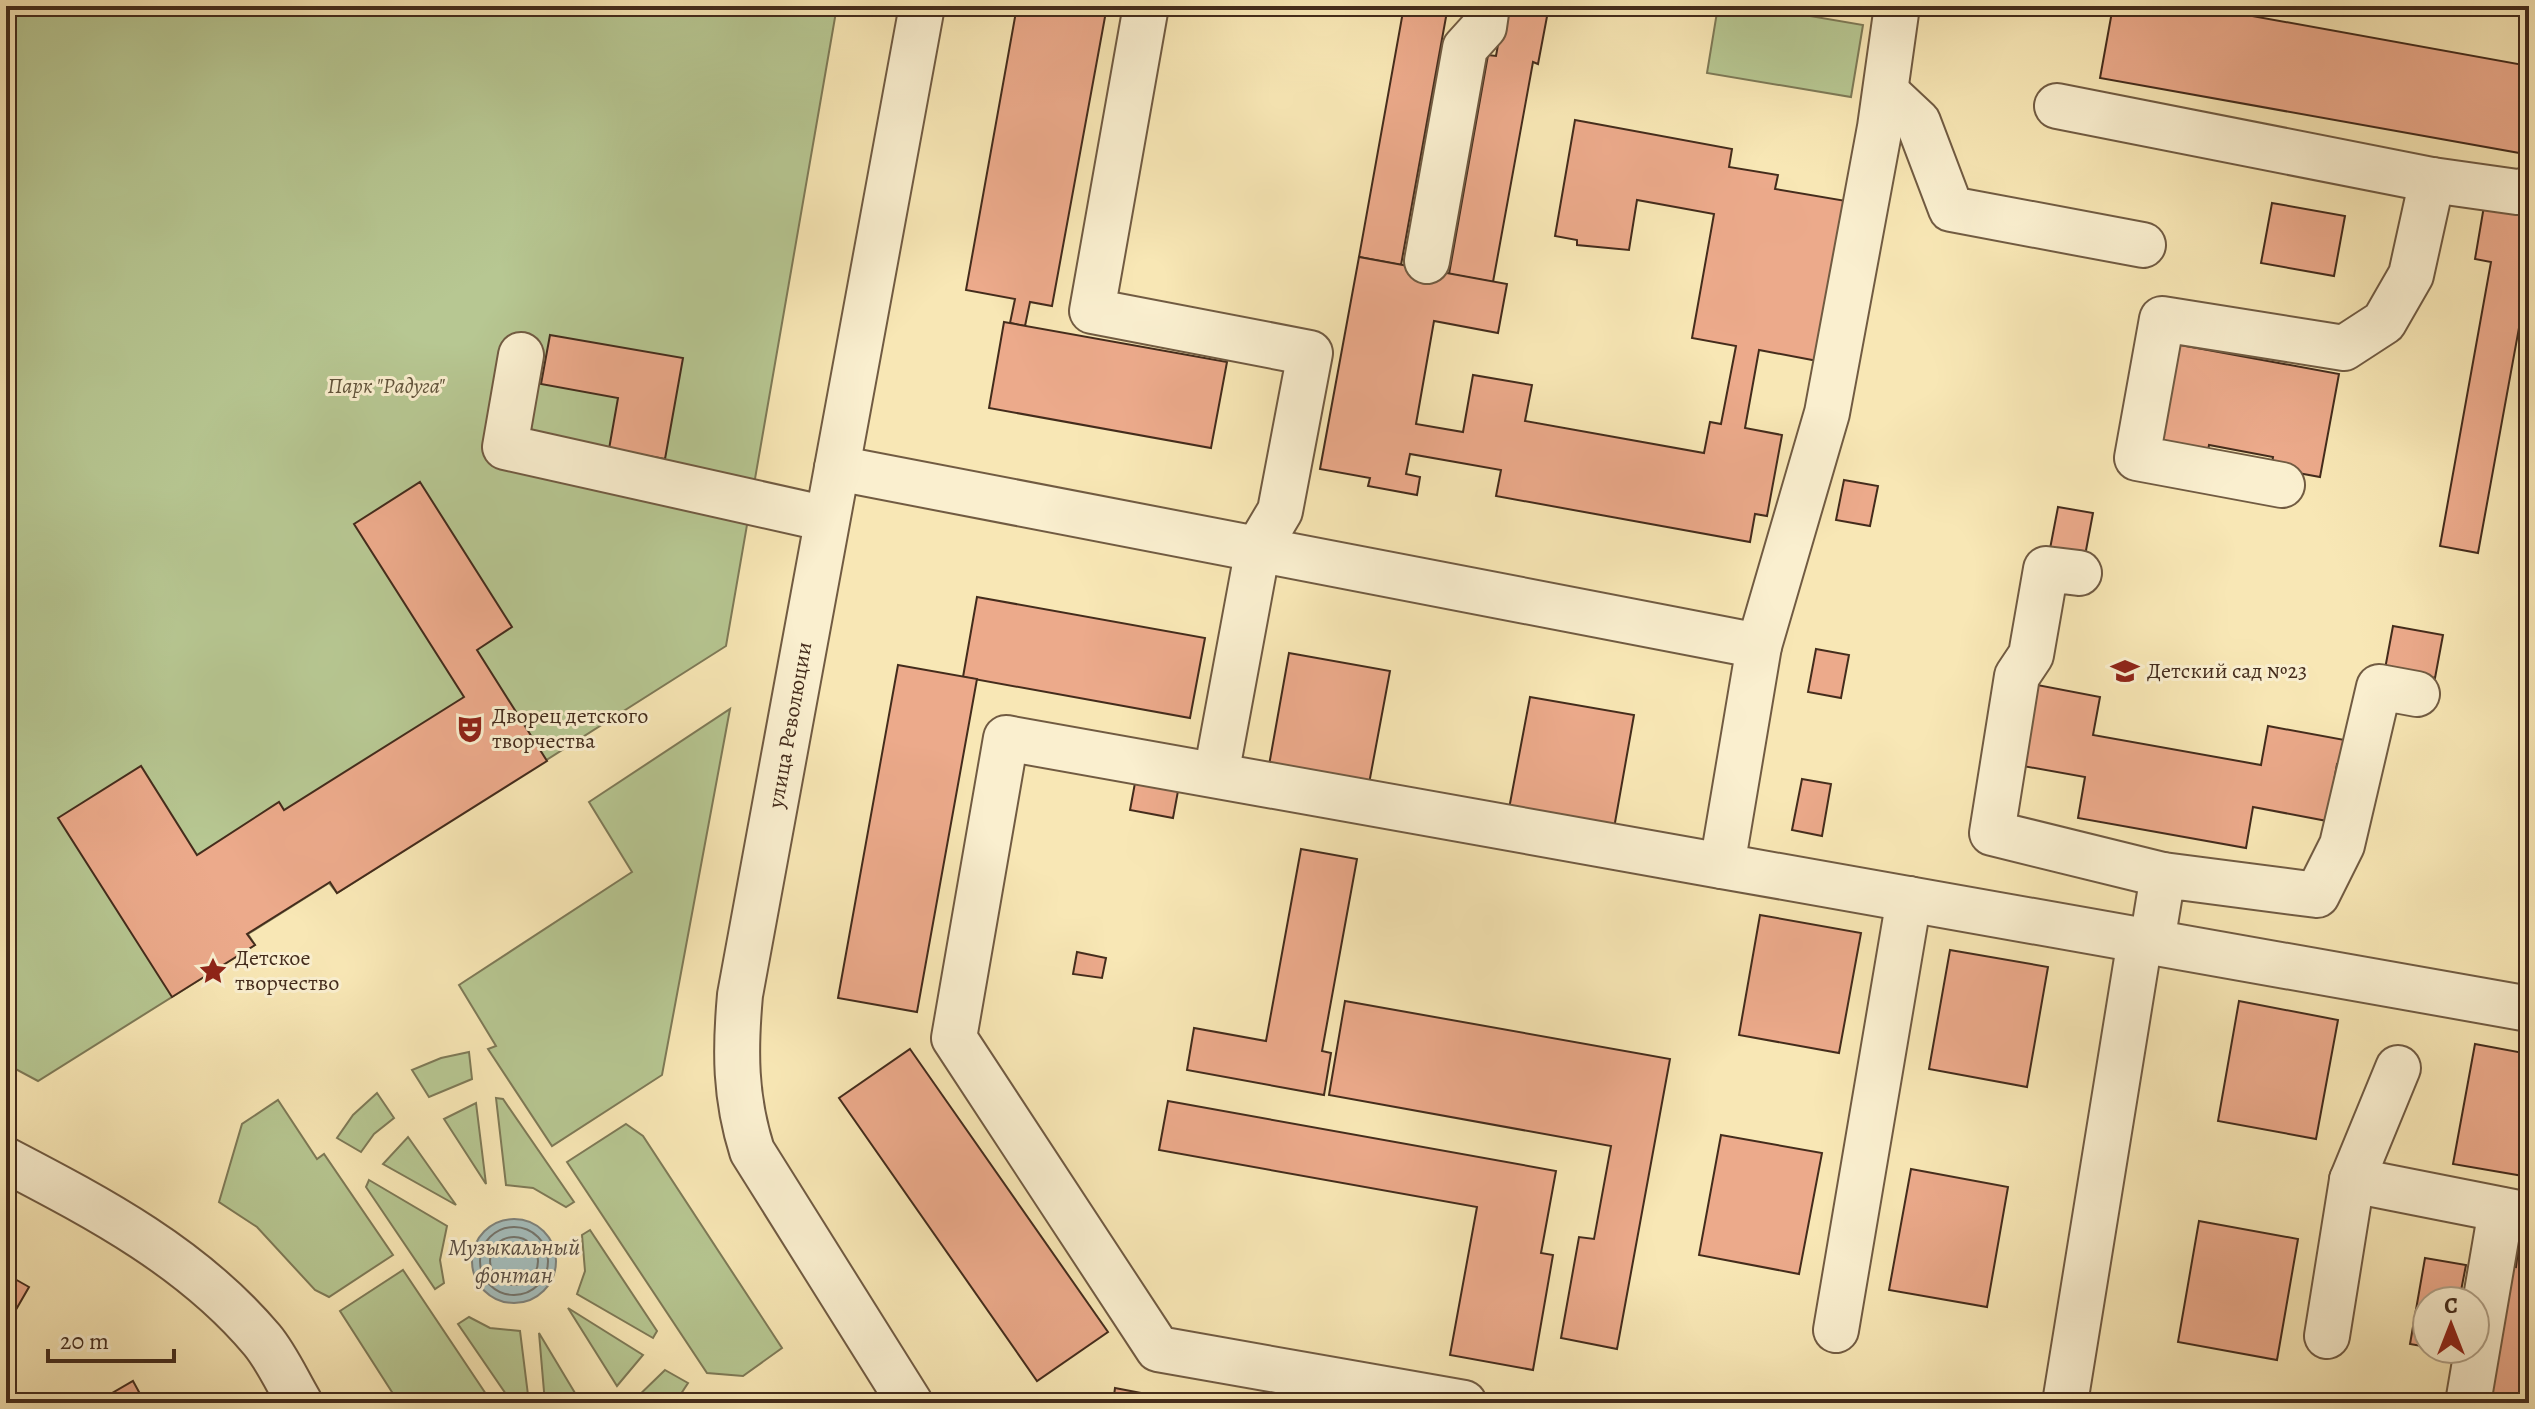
<svg xmlns="http://www.w3.org/2000/svg" width="2535" height="1409" viewBox="0 0 2535 1409" font-family="Alegreya,serif">
  <rect width="100%" height="100%" fill="#f8e7b5"/>
  <filter id="stains"><feTurbulence type="fractalNoise" baseFrequency=".0025" numOctaves="4"/><feColorMatrix values="0 0 0 0 .2 0 0 0 0 .09 0 0 0 0 .02 0 0 0 .5 -.17"/></filter>
  <radialGradient id="worn" r=".72"><stop offset=".6" stop-color="#630" stop-opacity="0"/><stop offset="1" stop-color="#630" stop-opacity=".3"/></radialGradient>
  <!-- green -->
  <g fill="#b7c792" stroke="#7e7a57" stroke-width="2">
    <path d="M6 6H837L726 646 337 893 329 883 248 934 255 945 38 1081 6 1064Z"/>
    <path d="M1718 6H1752L1863 25 1851 97 1707 73Z"/>
    <path d="M730 709 662 1075 552 1146 488 1049 496 1046 459 985 632 872 589 802Z"/>
    <path d="M469 1052 472 1079 429 1097 412 1070 441 1058Z"/>
    <path d="M377 1093 394 1118 374 1134 361 1152 337 1138 353 1115Z"/>
    <path d="M496 1098 503 1099 574 1202 566 1207 533 1188 506 1185Z"/>
    <path d="M278 1100 317 1159 324 1154 393 1255 329 1297 315 1290 257 1227 219 1202 242 1124Z"/>
    <path d="M476 1103 486 1184 444 1119Z"/>
    <path d="M626 1124 643 1136 782 1348 743 1376 707 1373 567 1162Z"/>
    <path d="M408 1137 456 1205 383 1164Z"/>
    <path d="M369 1180 447 1226 440 1260 444 1283 435 1289 366 1187Z"/>
    <path d="M590 1230 657 1331 653 1338 577 1294 585 1271 582 1235Z"/>
    <path d="M403 1270 492 1403H399L340 1311Z"/>
    <path d="M568 1308 643 1355 617 1386Z"/>
    <path d="M469 1317 490 1328 520 1331 529 1403H512L458 1324Z"/>
    <path d="M539 1333 581 1403H545Z"/>
    <path d="M665 1370 688 1383 675 1403H631Z"/>
  </g>
  <!-- water -->
  <circle fill="#a4bcba" stroke="#7e827b" stroke-width="2" cx="514" cy="1261" r="42"/>
  <g fill="none" stroke-linecap="round" stroke-linejoin="round">
    <!-- shore -->
    <g stroke="#74746b" stroke-width="2">
      <circle cx="514" cy="1261" r="34"/>
      <circle cx="514" cy="1261" r="24"/>
    </g>
  </g>
  <!-- building -->
  <g fill="#ecaa8b" stroke="#442c1c" stroke-width="2">
    <path d="M1017 6H1107L1052 306 1030 302 1025 326 1010 323 1015 299 966 290Z"/>
    <path d="M1404 6H1448L1401 265 1359 257Z"/>
    <path d="M1505 6H1549L1538 64 1533 62 1493 282 1449 274 1488 55 1496 56Z"/>
    <path d="M2113 6H2197L2529 66 2525 154 2100 78Z"/>
    <path d="M1575 120 1732 149 1729 167 1778 175 1775 189 1852 202 1823 362 1759 350 1745 428 1782 435 1767 516 1755 514 1750 542 1496 496 1501 470 1410 454 1406 474 1420 477 1417 495 1368 486 1370 478 1320 469 1359 257 1507 284 1498 333 1434 321 1416 424 1463 432 1473 375 1532 385 1525 421 1704 453 1710 422 1721 424 1736 346 1692 338 1714 214 1637 200 1629 250 1577 245V240L1555 236Z"/>
    <path d="M2272 203 2345 216 2334 276 2261 263Z"/>
    <path d="M2484 206 2529 214V273L2478 553 2440 546 2491 262 2475 259Z"/>
    <path d="M1004 322 1227 362 1211 448 989 408Z"/>
    <path d="M550 335 683 358 665 459 609 449 618 398 541 384Z"/>
    <path d="M2175 344 2339 374 2320 477 2271 468 2273 457 2209 445 2207 456 2156 447Z"/>
    <path d="M1844 480 1878 486 1870 526 1836 520Z"/>
    <path d="M420 482 512 627 477 650 547 761 337 893 330 882 247 934 255 945 172 997 58 818 141 766 197 855 279 802 284 810 464 697 354 524Z"/>
    <path d="M2058 507 2093 513 2084 561 2049 554Z"/>
    <path d="M977 597 1205 638 1190 718 963 677Z"/>
    <path d="M2393 626 2443 635 2435 678 2385 669Z"/>
    <path d="M1816 649 1849 655 1841 698 1808 692Z"/>
    <path d="M1289 653 1390 671 1368 789 1268 771Z"/>
    <path d="M898 665 977 679 917 1012 838 998Z"/>
    <path d="M2027 683 2100 697 2093 735 2261 765 2268 726 2350 741 2346 765 2337 764 2327 821 2253 807 2246 848 2078 818 2085 777 2012 764Z"/>
    <path d="M1530 697 1634 715 1613 834 1508 814Z"/>
    <path d="M1802 779 1831 784 1822 836 1792 830Z"/>
    <path d="M1135 783 1178 791 1173 818 1130 810Z"/>
    <path d="M1301 849 1357 859 1322 1051 1331 1053 1324 1095 1187 1070 1194 1028 1266 1041Z"/>
    <path d="M1760 915 1861 933 1839 1053 1739 1035Z"/>
    <path d="M1950 950 2048 967 2027 1087 1929 1069Z"/>
    <path d="M1077 952 1106 958 1102 978 1073 974Z"/>
    <path d="M1345 1001 1670 1059 1617 1349 1561 1338 1579 1237 1594 1239 1611 1146 1329 1095Z"/>
    <path d="M2239 1001 2338 1020 2316 1139 2218 1121Z"/>
    <path d="M2475 1044 2529 1054V1177L2453 1164Z"/>
    <path d="M910 1049 1108 1332 1037 1381 839 1098Z"/>
    <path d="M1168 1101 1556 1171 1541 1253 1553 1255 1533 1370 1450 1355 1477 1207 1159 1150Z"/>
    <path d="M1721 1135 1822 1153 1799 1274 1699 1255Z"/>
    <path d="M1911 1169 2008 1187 1987 1307 1889 1290Z"/>
    <path d="M2199 1221 2298 1239 2277 1360 2178 1342Z"/>
    <path d="M2518 1251 2529 1253V1403H2485L2510 1266 2516 1267Z"/>
    <path d="M2425 1258 2466 1265 2459 1301H2427V1347L2410 1344Z"/>
    <path d="M6 1274 29 1287 6 1327Z"/>
    <path d="M133 1381 145 1403H95Z"/>
    <path d="M1115 1388 1162 1397 1196 1403H1113Z"/>
  </g>
  <g fill="none" stroke-linecap="round" stroke-linejoin="round">
    <defs>
      <g id="minor">
        <path d="M1146 6 1092 311 1310 353 1280 511 1258 548 1216 775"/>
        <path d="M1886 92 1918 122 1951 209 2143 245"/>
        <path d="M2057 106 2432 180 2517 192 2529 190"/>
        <path d="M1427 261 1465 48 1484 27 1487 6"/>
        <path d="M521 355 505 447 827 519"/>
        <path d="M837 468 1759 646 1722 866 2529 1009"/>
        <path d="M2282 485 2137 458 2162 319 2344 348 2384 322 2411 275 2432 180"/>
        <path d="M2079 573 2046 569 2031 655 2017 676 1992 833 2163 875"/>
        <path d="M1759 646 1827 413 1880 127 1897 6"/>
        <path d="M2152 942 2163 875 2317 895 2342 845 2379 687 2417 694"/>
        <path d="M6 1160C100 1209 193 1258 262 1340 277 1358 288 1383 300 1403"/>
        <path d="M2352 1180 2529 1215"/>
        <path d="M1836 1330 1909 899"/>
        <path d="M2327 1336 2352 1180 2398 1068"/>
        <path d="M910 1403 752 1151C735 1097 735 1051 740 995L922 6"/>
        <path d="M1464 1403 1158 1349 954 1038 1006 738 1722 866"/>
        <path d="M2065 1403 2140 940"/>
        <path d="M2468 1403 2501 1210"/>
      </g>
    </defs>
    <!-- minor casing -->
    <use href="#minor" stroke="#715b42" stroke-width="48"/>
    <!-- minor -->
    <use href="#minor" stroke="#faefcf" stroke-width="44"/>
  </g>
  <!-- icons -->
  <defs>
    <symbol id="school-bare" viewBox="-9 -9 18 18"><path d="M0-5L7-2L0 1L-7-2ZM-4 1L0 2.5L4 1V4Q0 6-4 4Z" fill="#8f2418" stroke="#faefcf" stroke-width="2.5" paint-order="stroke"/></symbol>
    <symbol id="theatre-bare" viewBox="-9 -9 18 18"><path d="M-5-5.5Q0-4 5-5.5V0Q5 5 0 6Q-5 5-5 0ZM-3.3-2.5H-1v1.5H-3.3ZM1-2.5H3.3v1.5H1ZM-2.8 1Q0 5.5 2.8 1Z" fill="#8f2418" stroke="#faefcf" stroke-width="2.5" paint-order="stroke"/></symbol>
    <symbol id="sight-bare" viewBox="-9 -9 18 18"><path d="M0-6L1.8-2.2L6-1.7L2.9 1.2L3.7 5.4L0 3.3L-3.7 5.4L-2.9 1.2L-6-1.7L-1.8-2.2Z" fill="#8f2418" stroke="#faefcf" stroke-width="2.5" paint-order="stroke"/></symbol>
  </defs>
  <g fill-rule="evenodd">
    <use href="#school-bare" x="2105" y="651" width="40" height="40"/>
    <use href="#theatre-bare" x="450" y="709" width="40" height="40"/>
    <use href="#sight-bare" x="193" y="951" width="40" height="40"/>
  </g>
  <g text-anchor="middle" dominant-baseline="central" stroke-width="6" stroke-linejoin="round" paint-order="stroke">
    <!-- park labels -->
    <g font-size="22" font-style="italic" fill="#61533a" stroke="#faefcf">
      <text x="386" y="386">Парк "Радуга"</text>
    </g>
    <!-- poi labels -->
    <g font-size="22" fill="#442c1c" stroke="#faefcf" text-anchor="start">
      <text x="2147" y="671">Детский сад №23</text>
      <text x="492" y="716">Дворец детского<tspan x="492" dy="25">творчества</tspan></text>
      <text x="235" y="958">Детское<tspan x="235" dy="25">творчество</tspan></text>
    </g>
    <!-- street labels -->
    <g font-size="22" fill="#442c1c" stroke="#faefcf">
      <text transform="translate(790 725) rotate(-80)">улица Революции</text>
    </g>
    <!-- water labels -->
    <g font-size="24" font-style="italic" fill="#5c5044" stroke="#faefcf">
      <text x="514" y="1247">Музыкальный<tspan x="514" dy="28">фонтан</tspan></text>
    </g>
  </g>
  <!-- margin -->
  <rect width="2535" height="1409" fill="none" stroke="#f8e7b5" stroke-width="32"/>
  <rect x="8" y="8" width="2519" height="1393" fill="none" stroke="#442c1c" stroke-width="4"/>
  <rect x="16" y="16" width="2503" height="1377" fill="none" stroke="#442c1c" stroke-width="2"/>
  <!-- north arrow -->
  <g transform="translate(2451 1325)"><circle r="38" fill="#faefcf" stroke="#b1a187" stroke-width="2"/>
  <path d="M0-6L14 30L0 20L-14 30Z" fill="#8f2418"/>
  <text y="-12" font-size="22" font-weight="bold" text-anchor="middle" fill="#442c1c">С</text>
  </g>
  <!-- scale -->
  <path d="M48 1349v12h126v-12" fill="none" stroke="#442c1c" stroke-width="4"/>
  <text x="60" y="1349" font-size="24" fill="#442c1c" stroke="#faefcf" stroke-width="6" paint-order="stroke">20 m</text>
  <rect width="100%" height="100%" filter="url(#stains)"/>
  <rect width="100%" height="100%" fill="url(#worn)"/>
</svg>
